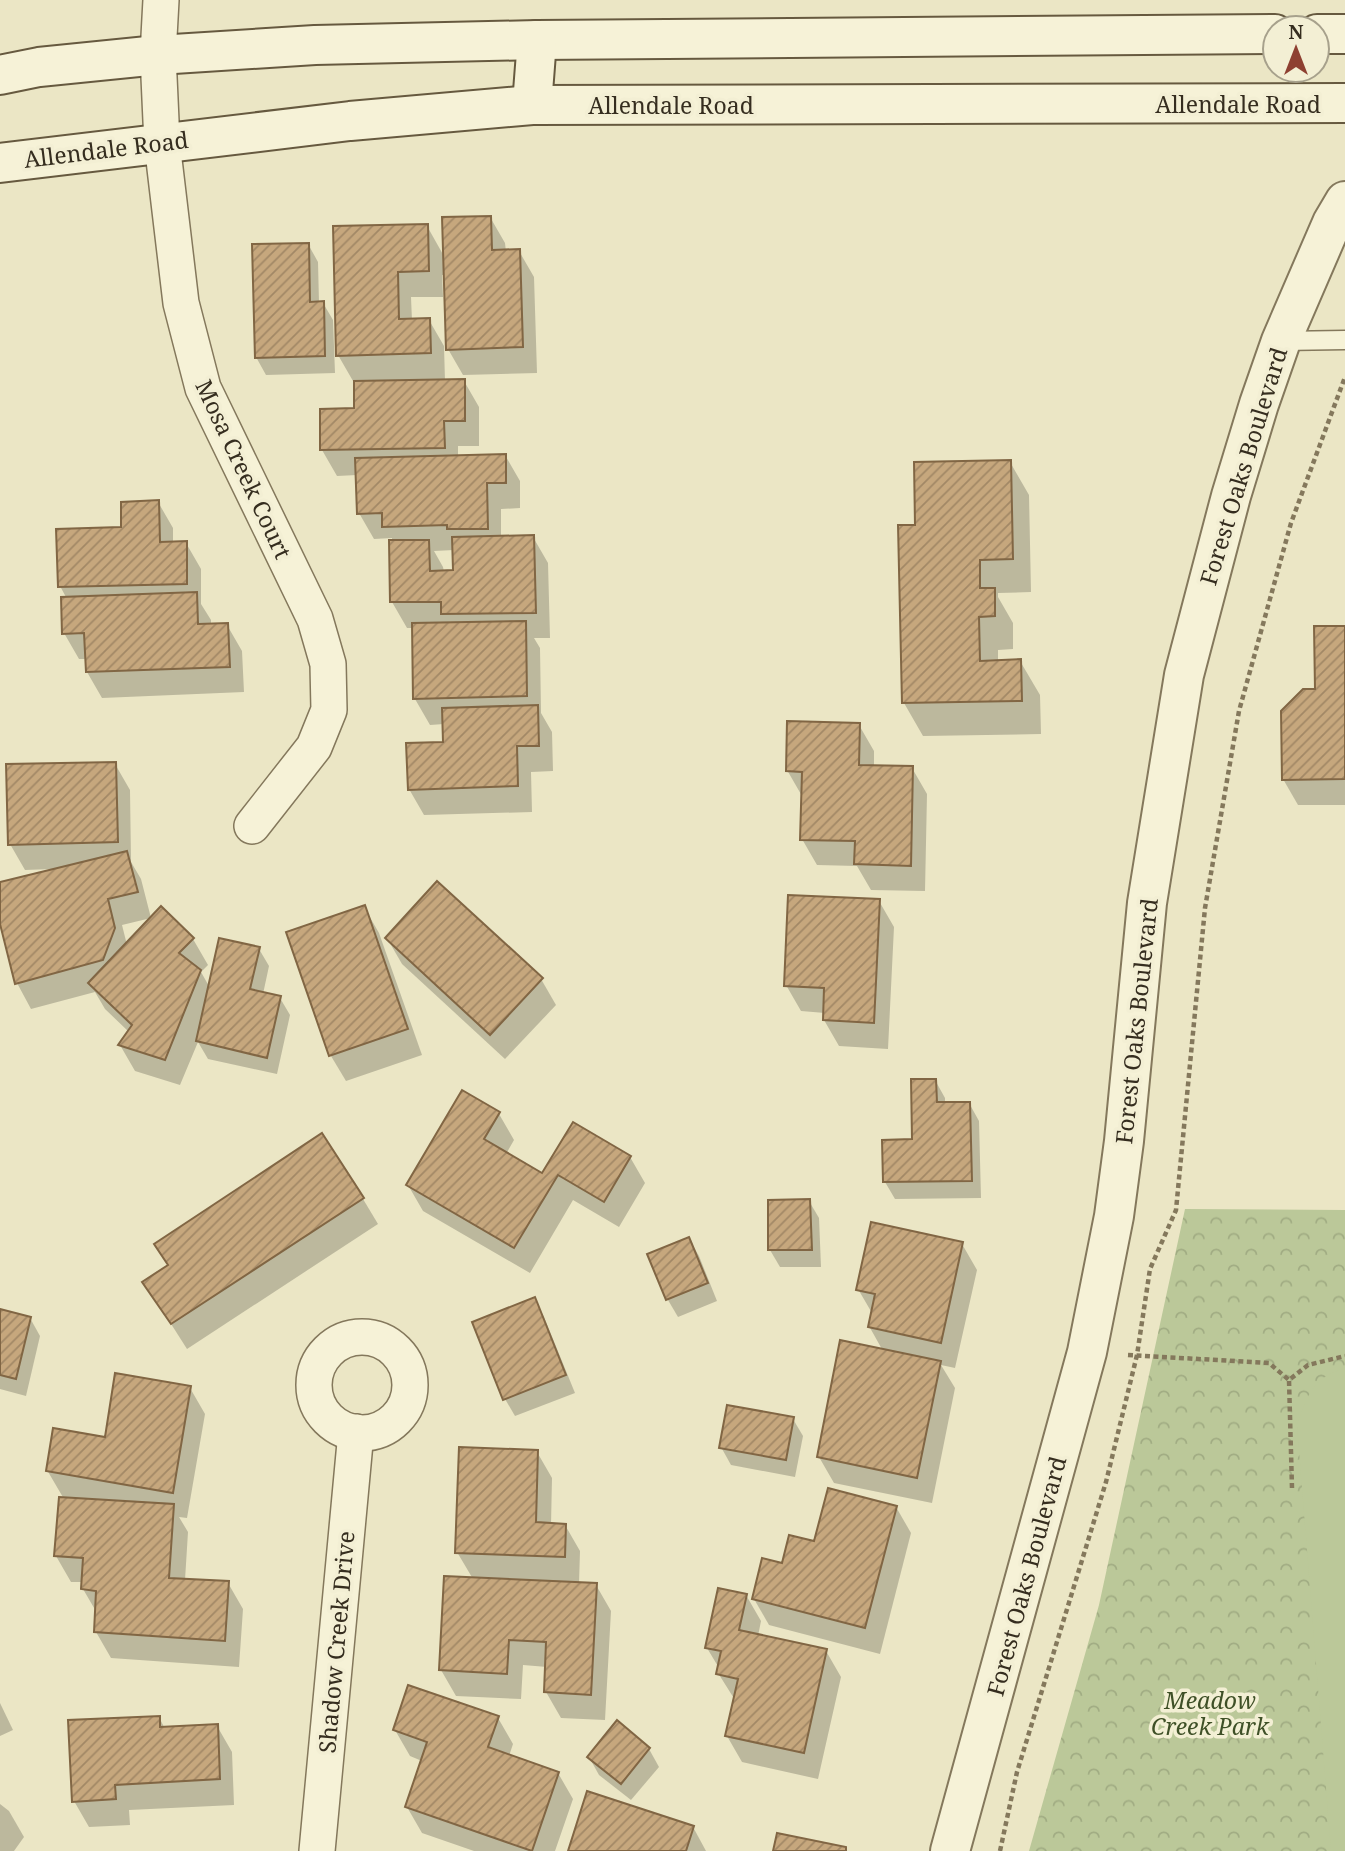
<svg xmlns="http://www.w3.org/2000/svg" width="1345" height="1851" viewBox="0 0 1345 1851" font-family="'Noto Serif',serif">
  <defs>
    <pattern id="forest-crowns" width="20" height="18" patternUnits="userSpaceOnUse" patternTransform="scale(1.75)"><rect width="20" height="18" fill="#bbc899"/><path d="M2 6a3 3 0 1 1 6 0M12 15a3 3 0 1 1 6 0" fill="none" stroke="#a1ac83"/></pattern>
    <pattern id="building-hatch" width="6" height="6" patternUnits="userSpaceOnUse" patternTransform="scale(1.75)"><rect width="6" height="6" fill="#c6a77d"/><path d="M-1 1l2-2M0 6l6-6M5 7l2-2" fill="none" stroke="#a28866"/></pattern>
  </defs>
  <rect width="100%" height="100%" fill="#ebe6c5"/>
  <!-- forest -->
  <path fill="url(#forest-crowns)" d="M1185 1209 1345 1210V1851H1029L1099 1605Z"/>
  <!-- garden -->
  <path fill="#bbc899" d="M1345 1368V1851H1331L1297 1425C1308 1394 1312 1378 1345 1368Z"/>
  <!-- shadow -->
  <g fill="#0003" fill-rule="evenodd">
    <path d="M490 217 505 243 506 252 519 251 534 277 537 373 463 375 448 349 446 275H442L443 297H411L412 321 429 320 444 346 445 381H464L479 407V446H458V457L505 455 520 481V508L501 509V537H533L548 563 550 638H534L540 648 541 713 552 732 553 771 531 772 532 812 424 815 409 789 445 744 444 724 430 725 415 699 414 628H407L392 602V538L374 539 359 513 357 475 337 476 322 450 356 410V381H353L338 355 427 226 445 258ZM454 550 455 572H444L443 567 434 551Z"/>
    <path d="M308 244 318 262 319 303H323L333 320 335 373 266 375 256 357Z"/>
    <path d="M1010 462 1029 495 1031 592 998 593V597L1013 623V649L998 650V662L1020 661 1040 695 1041 734 923 736 904 703 917 526Z"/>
    <path d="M158 502 173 528V543H186L201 569V604L211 620V625H227L242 651 244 692 102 698 87 672V659H79L64 633 67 599 60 586 123 529Z"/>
    <path d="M1345 627V805H1298L1283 779 1317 691Z"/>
    <path d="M859 725 874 751V767L912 768 927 794 925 891 871 890 857 866 817 865 802 839V796L787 770Z"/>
    <path d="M115 764 130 790 131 862 141 879 151 918 122 925 127 945 161 909 193 939 208 965 201 972 210 988 259 949 269 966 263 994 280 998 290 1015 277 1074 208 1059 198 1042 180 1085 135 1071 120 1045 129 1032 105 1009 95 992 31 1009 17 983 0 917V884L52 869 25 870 10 844Z"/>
    <path d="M879 901 894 927 888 1049 839 1046 824 1020 825 1013 801 1011 786 985Z"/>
    <path d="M364 907 379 933 422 1055 346 1081 331 1056 288 933Z"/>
    <path d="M387 938 541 979 556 1005 505 1059 402 964Z"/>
    <path d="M935 1080 945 1098V1104L969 1103 979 1121 981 1198 895 1199 885 1182 914 1141Z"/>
    <path d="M499 1114 514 1140 506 1154 543 1176 630 1157 645 1183 619 1227 573 1200 530 1273 423 1211 408 1185Z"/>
    <path d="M363 1199 378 1224 187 1349 145 1283Z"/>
    <path d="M809 1201 819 1218 821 1267H780L770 1250Z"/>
    <path d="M689 1239 699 1256 717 1301 678 1317 668 1300 650 1255Z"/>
    <path d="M962 1244 977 1270 955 1368 941 1365 955 1388 932 1503 834 1483 819 1457 883 1351 869 1326 872 1313 858 1289Z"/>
    <path d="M534 1299 544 1317 575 1393 515 1416 505 1399Z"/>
    <path d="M0 1311 30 1318 40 1336 26 1396 0 1389Z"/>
    <path d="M190 1388 205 1414 187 1518 179 1517 188 1532 185 1580 228 1583 243 1609 239 1667 111 1658 96 1632 97 1613 83 1589V1582H71L56 1556 64 1499 47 1470 106 1439Z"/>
    <path d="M793 1419 803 1436 795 1477 731 1465 721 1447Z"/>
    <path d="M537 1452 552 1478 551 1525H565L580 1551 579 1584 596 1585 611 1611 605 1720 561 1718 546 1692 547 1667 523 1665 521 1699 456 1696 441 1670 473 1579 457 1552Z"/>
    <path d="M896 1507 911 1533 880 1654 769 1625 754 1599 783 1565 816 1543Z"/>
    <path d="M746 1595 761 1621 758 1636 826 1651 841 1677 818 1779 742 1762 727 1736 735 1700 718 1673 719 1668 707 1648Z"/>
    <path d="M0 1703 13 1730 0 1736Z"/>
    <path d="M159 1717 165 1729 217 1726 232 1752 234 1805 129 1810 130 1825 89 1827 74 1801Z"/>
    <path d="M498 1718 513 1744 509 1756 558 1773 573 1799 555 1851H474L422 1833 407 1807 422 1761 410 1756 395 1730Z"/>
    <path d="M649 1749 659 1767 631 1800 599 1775 589 1757Z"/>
    <path d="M0 1804 9 1811 24 1837 14 1851H0Z"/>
    <path d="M693 1827 706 1851H570Z"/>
  </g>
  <!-- building -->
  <g fill="url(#building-hatch)" stroke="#816644" stroke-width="2">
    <path d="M491 216 492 250 520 249 523 347 446 350 442 217Z"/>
    <path d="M428 224 429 271 398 272 399 319 430 318 431 353 336 356 333 226Z"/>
    <path d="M309 243 310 302 324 301 325 356 255 358 252 244Z"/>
    <path d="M465 379V421H444L445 448 320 450V409L354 408V381Z"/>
    <path d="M506 454V483H487L488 529H447V525L382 527V513L357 514 355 458Z"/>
    <path d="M1011 460 1013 559 980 560V588H995V616L979 617 980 661 1021 659 1022 701 902 703 898 525H915L914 462Z"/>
    <path d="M159 500 160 542 187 541V584L58 587 56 529 121 527V502Z"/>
    <path d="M534 535 536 613 441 614V602H390L389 540H429L430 571 453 570 452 537Z"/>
    <path d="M197 592 198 624 228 623 230 667 86 672 84 633 62 634 61 597Z"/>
    <path d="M526 621 527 696 413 699 412 623Z"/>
    <path d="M1314 626H1345V779L1282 780 1281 711 1303 689H1315Z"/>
    <path d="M538 705 539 746H517L518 786 408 790 406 743 443 742 442 708Z"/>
    <path d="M787 721 860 723 859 765 913 766 911 866 854 864 855 841 800 840 802 772 786 771Z"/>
    <path d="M116 762 118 842 8 845 6 764Z"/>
    <path d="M127 851 138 892 108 899 115 928 103 960 15 984 0 924V882Z"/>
    <path d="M437 881 543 978 490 1035 385 938Z"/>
    <path d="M788 895 880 899 874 1023 823 1020 824 988 784 986Z"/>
    <path d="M365 905 408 1029 329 1056 286 932Z"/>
    <path d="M161 906 194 938 179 953 201 970 165 1060 118 1045 132 1025 88 983Z"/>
    <path d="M219 938 260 947 250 989 281 996 267 1058 196 1041Z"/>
    <path d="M911 1079H936L937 1102H970L972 1181 883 1182 882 1140 912 1139Z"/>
    <path d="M462 1090 500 1112 484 1139 542 1173 573 1122 631 1156 604 1202 558 1175 514 1248 406 1185Z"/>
    <path d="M322 1133 364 1198 171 1324 142 1282 168 1265 154 1244Z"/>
    <path d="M810 1199 812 1250H768V1200Z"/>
    <path d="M871 1222 963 1242 941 1343 868 1327 875 1294 856 1290Z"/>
    <path d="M689 1237 708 1283 666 1300 647 1254Z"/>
    <path d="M535 1297 566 1375 503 1400 472 1322Z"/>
    <path d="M0 1309 31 1317 16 1379 0 1375Z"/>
    <path d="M840 1340 941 1361 917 1478 817 1457Z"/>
    <path d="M115 1373 191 1386 173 1493 46 1471 53 1428 105 1437Z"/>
    <path d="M727 1405 794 1417 786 1460 719 1448Z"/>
    <path d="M459 1447 538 1450 536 1522 566 1524 565 1557 455 1553Z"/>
    <path d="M828 1488 897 1506 865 1628 752 1599 762 1558 782 1563 789 1535 814 1541Z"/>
    <path d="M59 1497 174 1504 169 1578 229 1581 225 1641 94 1632 96 1591 81 1589 83 1558 54 1556Z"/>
    <path d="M444 1576 597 1583 591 1695 544 1692 546 1642 509 1640 507 1674 439 1670Z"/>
    <path d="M718 1588 747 1594 739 1630 827 1649 804 1753 725 1736 738 1679 716 1674 721 1651 705 1648Z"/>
    <path d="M408 1685 499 1716 488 1747 559 1772 532 1851 405 1807 427 1742 393 1730Z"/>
    <path d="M160 1716V1727L218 1724 220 1779 115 1785 116 1799 72 1802 68 1720Z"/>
    <path d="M617 1720 650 1748 621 1784 587 1757Z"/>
    <path d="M587 1791 694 1826 686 1851H568Z"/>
    <path d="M777 1833 846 1847V1851H773Z"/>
  </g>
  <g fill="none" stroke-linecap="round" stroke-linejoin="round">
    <defs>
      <path id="service" d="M1281 341 1345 340"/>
      <g id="minor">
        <path d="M161 0 158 55 162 143 181 303 203 388 315 619 328 664 329 710 314 747 252 826"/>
        <circle cx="362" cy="1385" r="48"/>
        <path d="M317 1851 356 1432"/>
      </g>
      <path id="tertiary" d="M950 1851 1087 1352 1114 1216 1124 1141 1147 903 1184 675 1231 496 1259 404 1281 341 1332 223 1345 201"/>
      <g id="secondary">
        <path d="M1317 34H1345"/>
        <path d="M0 75 39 67 158 55 315 45 537 40 1275 34"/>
        <path d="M532 105 537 40"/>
        <path d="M0 163 350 121 532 105 1345 103"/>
      </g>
    </defs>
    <!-- service casing -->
    <use href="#service" stroke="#84785c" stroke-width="21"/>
    <!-- minor casing -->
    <use href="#minor" stroke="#84785c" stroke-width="38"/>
    <!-- tertiary casing -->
    <use href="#tertiary" stroke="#84785c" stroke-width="42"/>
    <!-- secondary casing -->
    <use href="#secondary" stroke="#66593f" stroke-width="42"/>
    <!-- path -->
    <g stroke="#84785c" stroke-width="4.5" stroke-dasharray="5 3.5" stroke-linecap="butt">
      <path d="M1128 1355 1269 1363 1289 1380"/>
      <path d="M1292 1488 1289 1380 1308 1365 1345 1356"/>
      <path d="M1000 1851 1017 1772 1106 1482 1137 1355 1150 1269 1176 1210 1205 908 1239 711 1291 523 1345 377"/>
    </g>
    <!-- service -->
    <use href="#service" stroke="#f6f2d7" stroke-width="18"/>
    <!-- minor -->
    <use href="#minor" stroke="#f6f2d7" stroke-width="35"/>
    <!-- tertiary -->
    <use href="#tertiary" stroke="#f6f2d7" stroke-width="38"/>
    <!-- secondary -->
    <use href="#secondary" stroke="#f6f2d7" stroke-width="38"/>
  </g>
  <g text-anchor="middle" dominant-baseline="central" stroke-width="7" stroke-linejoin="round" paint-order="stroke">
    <!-- street labels -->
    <g font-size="23" fill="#352d1f" stroke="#f3efd4">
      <text x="1238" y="104">Allendale Road</text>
      <text x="671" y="105">Allendale Road</text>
      <text transform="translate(106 149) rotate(-7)">Allendale Road</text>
      <text transform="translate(1243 466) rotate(-73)">Forest Oaks Boulevard</text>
      <text transform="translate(244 469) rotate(65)">Mosa Creek Court</text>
      <text transform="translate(1136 1021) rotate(-84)">Forest Oaks Boulevard</text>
      <text transform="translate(1026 1576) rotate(-75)">Forest Oaks Boulevard</text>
      <text transform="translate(336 1642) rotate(-85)">Shadow Creek Drive</text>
    </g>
    <!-- park labels -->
    <g font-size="23" font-style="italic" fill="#3f5027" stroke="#f3efd4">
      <text x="1210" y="1700">Meadow<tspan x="1210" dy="26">Creek Park</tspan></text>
    </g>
  </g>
  <!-- north arrow -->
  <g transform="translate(1296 49)"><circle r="33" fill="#f3efd4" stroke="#a7a18c" stroke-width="2"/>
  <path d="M0-5L12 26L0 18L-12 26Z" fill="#8e4031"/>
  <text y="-10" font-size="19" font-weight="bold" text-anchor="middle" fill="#352d1f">N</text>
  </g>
</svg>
